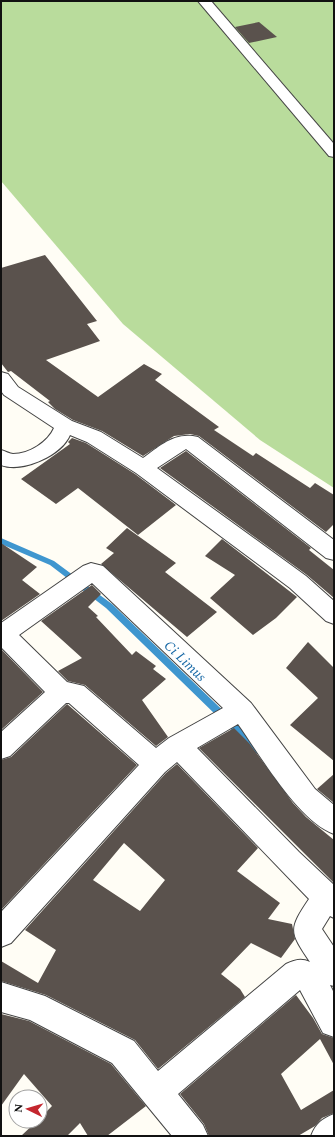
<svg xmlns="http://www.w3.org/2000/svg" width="335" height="1137" viewBox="0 0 335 1137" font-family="Spectral,serif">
  <rect width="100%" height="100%" fill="#fffdf5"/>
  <!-- forest -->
  <path fill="#b9dc9c" d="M1 1H334V488L260 440 123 324 1 181Z"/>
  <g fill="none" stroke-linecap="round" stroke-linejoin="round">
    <!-- stream -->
    <path fill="#3f96cf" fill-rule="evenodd" d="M1 538 54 561 112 604 261 747 262 750 261 753 258 754 255 753 106 608 50 565 1 544Z"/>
  </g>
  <!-- building -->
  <g fill="#5a524d" fill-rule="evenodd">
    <path d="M259 22 277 37 249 43 235 27Z"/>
    <path d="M45 255 97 321 87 324 100 341 46 360 98 397 144 364 162 374 155 380 219 427 214 430 253 456 256 453 310 488 315 483 334 495V524L326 532 199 436 190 434 174 436 143 456 102 431 73 420 55 409 48 402 50 401 11 371 8 372 1 363V268Z"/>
    <path d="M72 438 86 443 135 474 176 505 138 535 78 488 56 504 21 479 70 444 68 442Z"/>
    <path d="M186 451 311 548 309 550 334 570V598L307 575 160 468Z"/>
    <path d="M127 528 176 563 165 572 217 612 187 637 101 564 114 553 106 548Z"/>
    <path d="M222 539 297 597 276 618 253 635 210 598 235 575 205 556Z"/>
    <path d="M1 543 37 567 22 580 40 594 1 621Z"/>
    <path d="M92 585 101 594 88 607 98 616 96 617 132 655 136 651 156 666 153 669 166 679 142 700 168 737 156 746 85 685 68 681 58 671 82 658 41 621Z"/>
    <path d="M308 642 334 668V761L290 725 318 698 286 668Z"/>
    <path d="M1 649 43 692 1 730Z"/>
    <path d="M67 704 137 765 1 910V760L11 757Z"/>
    <path d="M234 728 249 743 293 803 306 817 334 840V883L199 748Z"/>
    <path d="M177 764 258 848 237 871 280 903 268 919 292 924 295 939 281 958 251 943 221 974 240 989 245 997 158 1069 135 1040 46 995 1 981V961L38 983 56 950 25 930 166 773ZM124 843 165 880 140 911 93 880Z"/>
    <path d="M334 774V803L317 789Z"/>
    <path d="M296 995 313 1018 322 1034 334 1038V1065L320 1039 281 1074 301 1110 334 1090V1113L322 1118 315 1126 298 1136H209L204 1124 180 1094Z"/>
    <path d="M1 1014 29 1021 111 1064 146 1106 107 1136H88L80 1123 67 1136H21L37 1121H40V1118L52 1106 24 1074 1 1106Z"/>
  </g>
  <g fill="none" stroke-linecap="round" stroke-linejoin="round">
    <defs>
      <g id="minor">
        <path d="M198 1H211L334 144V157L329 156Z"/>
        <path d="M1 372 8 374 18 387 72 421 101 432 143 458C160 446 175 431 198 437L334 540V560L326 558 186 449 157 468 306 576 334 601V624L326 621 290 588 136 473 87 442 70 435C61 456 22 473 1 465V450C5 451 10 454 13 454 29 454 48 442 54 428L4 395 1 391Z"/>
        <path d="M91 563 103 566 251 703 315 789 334 805V834C298 821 261 756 238 724L197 748 299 852 334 885V918L330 916 322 929 334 947V986L330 985 334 993V1037L323 1033 300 990 178 1094 203 1125 208 1136H172L112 1063 30 1020 1 1012V982L45 996 134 1041 158 1071 286 964C295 960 301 958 310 962 290 932 288 930 309 899L177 762 165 772 11 943 1 947V912L139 765 69 703H66L10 756 1 759V732L45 692 1 647V623L83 566ZM92 583 223 708 169 738 156 748 84 686 67 682 19 635Z"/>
        <path d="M334 1114V1136H311C316 1123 322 1119 334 1114Z"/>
      </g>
    </defs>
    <!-- minor casing -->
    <use href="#minor" stroke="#444" stroke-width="2"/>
    <!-- minor -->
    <use href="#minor" fill="#fff" fill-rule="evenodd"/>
  </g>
  <g text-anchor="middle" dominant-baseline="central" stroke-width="4" stroke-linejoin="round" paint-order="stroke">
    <!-- water labels -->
    <g font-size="14" font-style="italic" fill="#1768a6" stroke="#fff">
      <text transform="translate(185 661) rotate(44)">Ci Limus</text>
    </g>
  </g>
  <!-- border -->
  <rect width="335" height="1137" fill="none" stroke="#111111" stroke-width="4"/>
  <!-- north arrow -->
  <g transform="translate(28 1109) rotate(275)"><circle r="19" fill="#ffffff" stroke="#a0a0a0"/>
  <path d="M0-3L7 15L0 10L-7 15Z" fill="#c4262e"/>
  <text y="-6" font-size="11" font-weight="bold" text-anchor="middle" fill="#111111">N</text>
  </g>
</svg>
